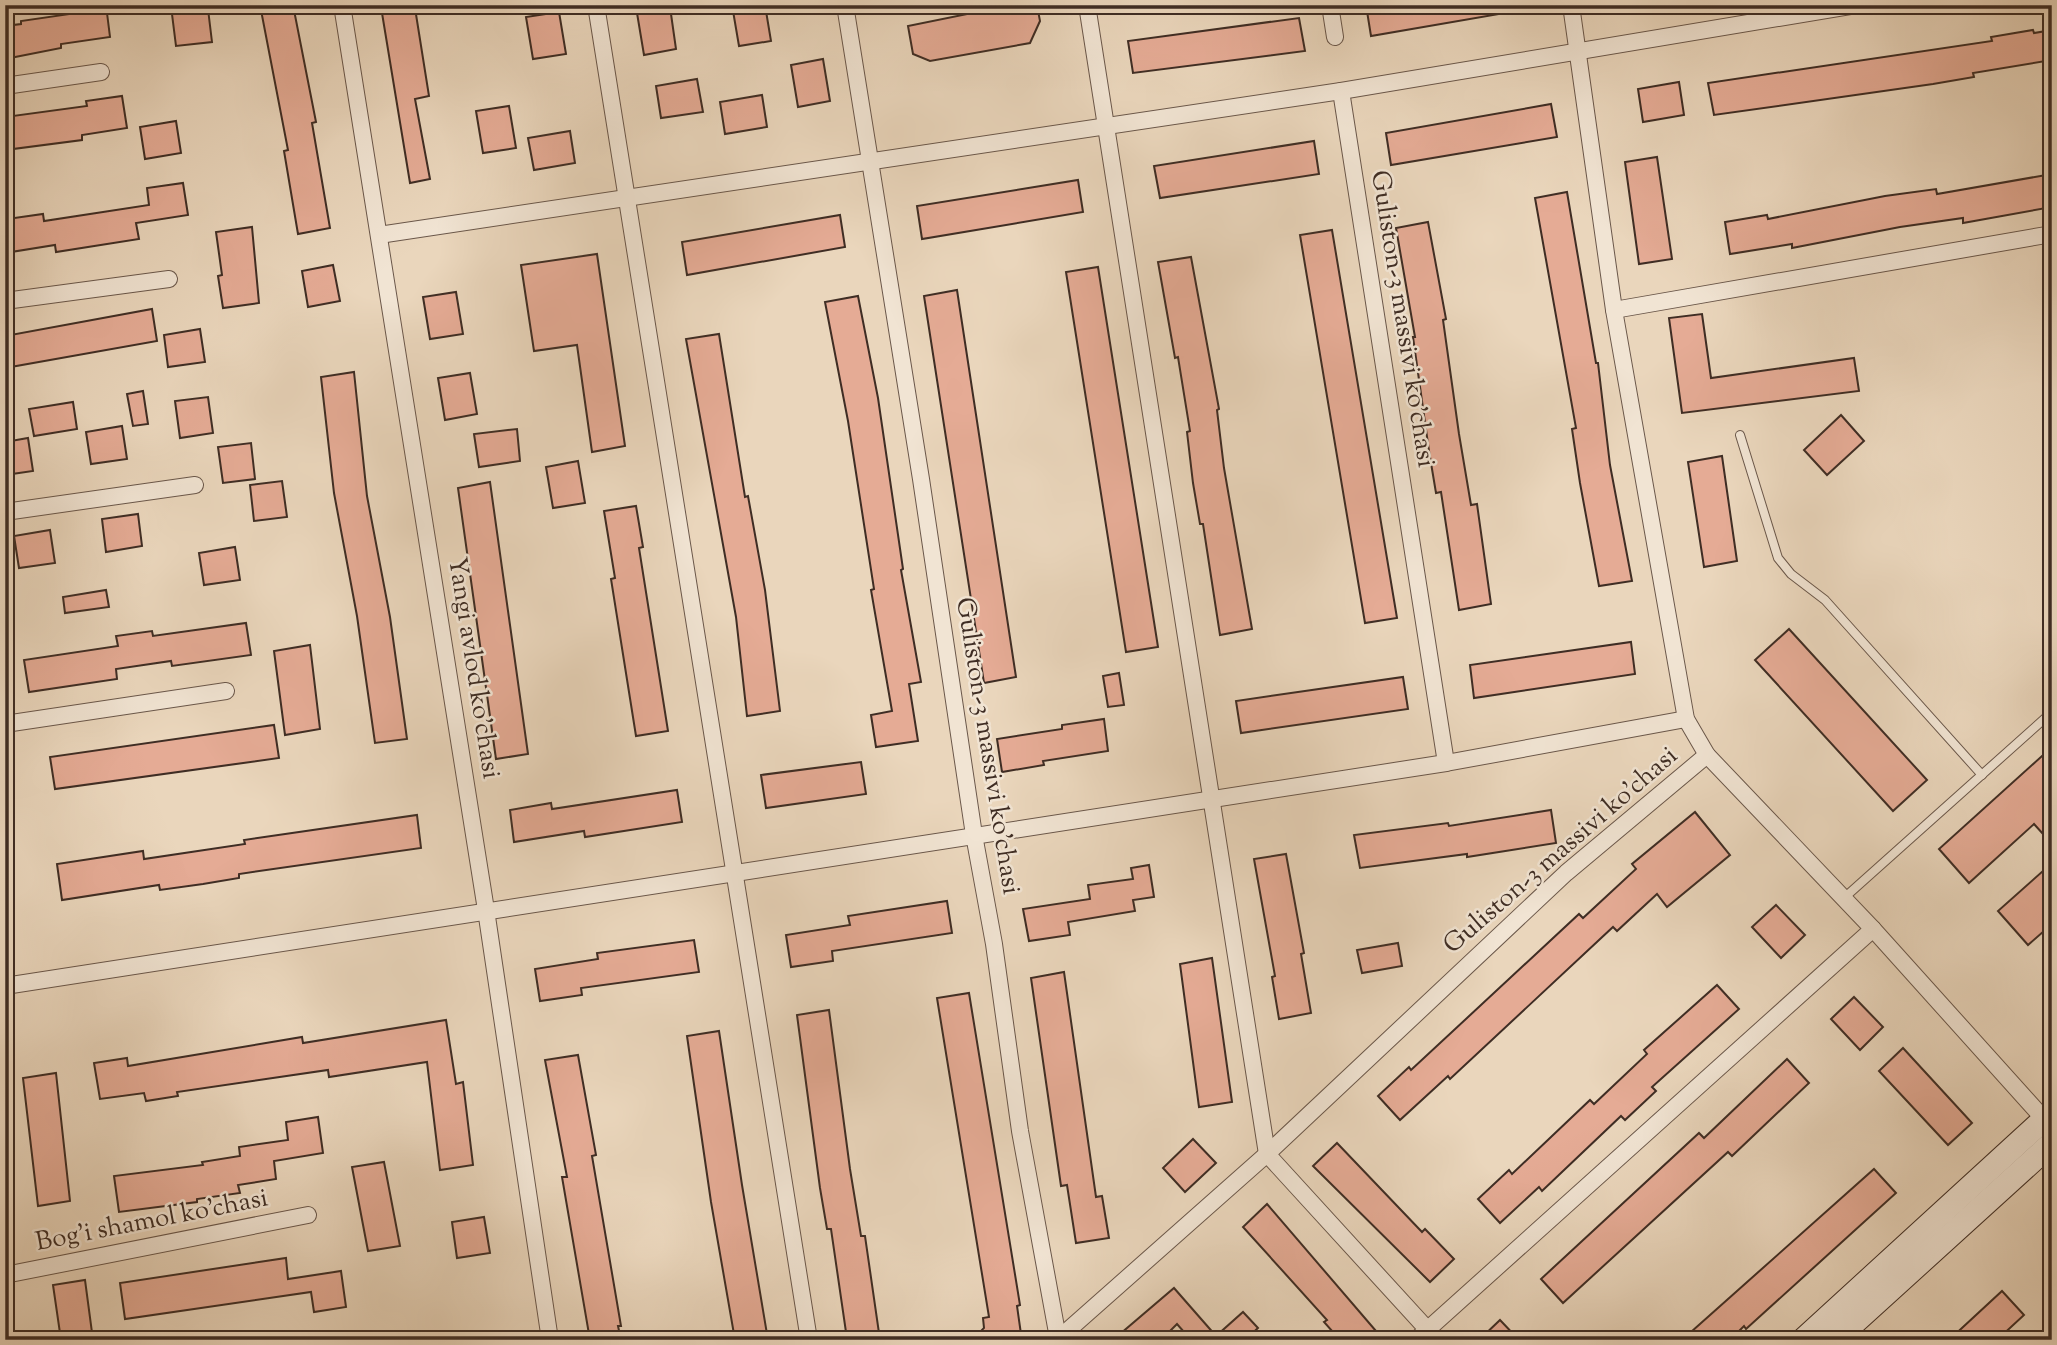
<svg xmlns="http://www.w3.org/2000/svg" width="2057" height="1345" viewBox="0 0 2057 1345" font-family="'Sorts Mill Goudy',serif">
  <rect width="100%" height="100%" fill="#ead6bc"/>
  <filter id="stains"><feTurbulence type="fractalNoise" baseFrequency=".00286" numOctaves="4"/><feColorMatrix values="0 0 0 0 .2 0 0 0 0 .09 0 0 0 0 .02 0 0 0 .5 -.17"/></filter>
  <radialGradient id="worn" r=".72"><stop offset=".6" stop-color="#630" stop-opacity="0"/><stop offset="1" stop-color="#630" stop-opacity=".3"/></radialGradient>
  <!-- building -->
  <g fill="#e5ab95" stroke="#3f2d24" stroke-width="2">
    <path d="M106 5 110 37 61 44V48L5 59V26L21 24V21L70 14V9Z"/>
    <path d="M260 5H293L316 122 312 123 330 228 298 234 284 151 288 150Z"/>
    <path d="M732 5H765L771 41 739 46Z"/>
    <path d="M997 5H1037L1040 21 1030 43 930 61 913 54 908 26 997 8Z"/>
    <path d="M1366 5H1505V13L1371 36Z"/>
    <path d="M670 7 676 49 644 55 637 13Z"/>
    <path d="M415 8 429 96 415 99 430 179 410 183 382 13Z"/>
    <path d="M208 9 212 42 176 46 172 14Z"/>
    <path d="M559 12 566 54 533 59 526 17Z"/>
    <path d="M1299 18 1305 51 1133 73 1128 41Z"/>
    <path d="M2033 30 2034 33 2052 30V60L1973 73 1974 77 1933 84 1714 115 1708 83 1992 41 1991 37Z"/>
    <path d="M823 59 830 101 798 107 791 65Z"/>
    <path d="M697 79 703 112 661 118 656 86Z"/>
    <path d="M1679 82 1684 115 1643 122 1638 89Z"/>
    <path d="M762 95 767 127 725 134 720 102Z"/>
    <path d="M122 96 127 128 82 135V140L5 150V117L87 106 86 101Z"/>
    <path d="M1551 104 1557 137 1391 165 1386 133Z"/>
    <path d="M509 106 516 148 483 153 476 111Z"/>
    <path d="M176 121 181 153 145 159 140 127Z"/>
    <path d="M570 131 575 163 534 170 528 138Z"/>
    <path d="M1314 141 1319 174 1160 198 1154 166Z"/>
    <path d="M1657 157 1672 259 1639 264 1625 162Z"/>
    <path d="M2052 174V207L1963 223V218L1900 227 1792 248V244L1730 254 1725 222 1767 215 1768 219 1885 196 1936 189 1937 194Z"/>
    <path d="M1078 180 1083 212 922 239 917 206Z"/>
    <path d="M183 183 188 215 136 223 139 239 56 252 55 245 11 252 7 219 43 214 44 221 149 205 147 188Z"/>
    <path d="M1567 192 1596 363H1598L1610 465 1632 581 1599 586 1580 483 1572 429 1576 428 1535 198Z"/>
    <path d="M840 215 845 247 687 275 682 242Z"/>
    <path d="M1428 222 1446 319 1443 320 1459 434 1471 505 1477 504 1491 604 1459 610 1441 492 1436 493 1429 451 1413 337H1415L1396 228Z"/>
    <path d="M252 227 259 303 223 308 218 276 222 275 216 232Z"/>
    <path d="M1332 230 1397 618 1365 623 1300 235Z"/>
    <path d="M597 254 625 446 592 452 577 345 534 351 521 265Z"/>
    <path d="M1191 257 1219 409 1217 410 1224 468 1252 629 1220 635 1203 524H1200L1193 483 1187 432 1190 431 1178 357 1175 358 1158 262Z"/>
    <path d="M333 265 340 301 308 307 302 271Z"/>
    <path d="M1098 267 1158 647 1126 652 1066 272Z"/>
    <path d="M957 290 1016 677 984 683 924 296Z"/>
    <path d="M456 292 463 334 430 339 423 297Z"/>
    <path d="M858 296 878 398 903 569 901 570 921 682 909 684 918 741 876 747 871 715 892 711 871 590 874 589 848 421 825 302Z"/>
    <path d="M152 309 157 341 5 368V336Z"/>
    <path d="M1702 314 1711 378 1854 358 1859 391 1682 413 1669 318Z"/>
    <path d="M200 329 205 362 168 367 164 335Z"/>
    <path d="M719 334 745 497 748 496 765 590 780 711 747 716 736 617 686 339Z"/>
    <path d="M354 372 367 496 390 617 407 739 375 743 357 616 334 493 321 377Z"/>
    <path d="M470 373 477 414 445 420 438 378Z"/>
    <path d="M143 391 148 424 133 426 127 394Z"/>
    <path d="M208 397 213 433 180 438 175 401Z"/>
    <path d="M73 402 77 429 34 436 29 409Z"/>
    <path d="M1841 415 1864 441 1827 475 1804 450Z"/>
    <path d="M122 426 127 459 91 464 86 432Z"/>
    <path d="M517 429 520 461 479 467 474 434Z"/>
    <path d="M28 438 33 471 5 475V442Z"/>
    <path d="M251 443 255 479 223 483 218 447Z"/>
    <path d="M1722 456 1737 561 1704 567 1688 462Z"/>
    <path d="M578 461 585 503 553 508 546 467Z"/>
    <path d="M282 481 287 517 254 521 250 485Z"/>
    <path d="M490 482 528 754 496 759 458 488Z"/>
    <path d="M636 506 643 547 639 548 668 731 636 736 611 579 615 578 604 511Z"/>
    <path d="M138 514 142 546 106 552 102 519Z"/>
    <path d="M50 530 55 563 19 568 14 536Z"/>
    <path d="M235 547 240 580 204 585 199 553Z"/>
    <path d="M106 590 109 607 65 613 63 597Z"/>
    <path d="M246 623 251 655 172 666 171 661 116 669 117 679 29 692 24 660 118 646 116 636 152 631 153 636Z"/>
    <path d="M1789 629 1927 780 1893 811 1755 660Z"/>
    <path d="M1631 642 1635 674 1474 698 1470 665Z"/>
    <path d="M310 645 320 729 285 735 274 651Z"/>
    <path d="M1119 673 1124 705 1108 707 1103 676Z"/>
    <path d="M1403 677 1408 709 1241 733 1236 701Z"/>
    <path d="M1104 719 1108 751 1043 761 1044 765 1002 772 997 739 1062 729V725Z"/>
    <path d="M274 725 279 758 55 789 50 757Z"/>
    <path d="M2052 747V807L2046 813 2052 820V844L2034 824 1969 883 1939 849Z"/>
    <path d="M861 762 866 794 766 808 761 775Z"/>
    <path d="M677 790 682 822 585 837 584 831 514 842 510 810 551 803 552 809Z"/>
    <path d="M1551 810 1556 843 1467 857V854L1360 868 1354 835 1448 823 1449 826Z"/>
    <path d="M1695 812 1730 855 1667 907 1657 894 1617 931 1613 927 1450 1079 1448 1076 1400 1120 1378 1096 1409 1067 1411 1070 1579 914 1583 918 1636 869 1632 864Z"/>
    <path d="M417 815 421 848 239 874V878L203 884 160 890 159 885 62 900 57 864 143 851 144 859 245 844 244 840Z"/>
    <path d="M1286 854 1304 953 1301 954 1311 1013 1279 1019 1272 977 1275 976 1254 859Z"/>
    <path d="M2052 863V924L2028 945 1998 911Z"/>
    <path d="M1149 865 1154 897 1133 900 1135 911 1068 922 1070 935 1029 941 1023 909 1090 899 1088 885 1133 879 1131 868Z"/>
    <path d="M947 901 952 933 832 951 833 961 791 967 786 935 850 925 848 916Z"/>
    <path d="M1776 905 1805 935 1781 958 1752 927Z"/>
    <path d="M694 940 699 972 581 988 582 995 540 1001 535 969 598 959 597 953Z"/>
    <path d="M1398 943 1402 966 1362 973 1357 950Z"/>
    <path d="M1212 958 1232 1102 1199 1107 1180 964Z"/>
    <path d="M1064 972 1096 1197 1102 1196 1109 1238 1076 1243 1067 1185 1061 1186 1031 978Z"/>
    <path d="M1717 985 1739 1009 1652 1087 1656 1091 1625 1120 1621 1116 1542 1191 1539 1187 1500 1223 1478 1199 1509 1170 1512 1174 1590 1100 1594 1104 1647 1054 1644 1050Z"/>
    <path d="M969 993 1020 1305 1017 1306 1021 1334 1014 1340H972L984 1328 983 1318 989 1317 937 998Z"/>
    <path d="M1854 997 1883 1027 1860 1050 1831 1019Z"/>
    <path d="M829 1010 850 1169 861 1236H865L879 1333 847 1339 831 1229H827L820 1188 797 1015Z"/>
    <path d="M446 1020 456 1084 463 1082 473 1165 440 1170 427 1062 329 1077 328 1070 177 1092 178 1096 146 1101 144 1093 100 1099 94 1063 127 1058 128 1066 302 1037 303 1043Z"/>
    <path d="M719 1031 742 1185 768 1340H735L711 1202 687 1036Z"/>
    <path d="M1903 1048 1972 1123 1948 1145 1879 1071Z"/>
    <path d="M578 1055 596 1155 592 1156 621 1326H618L621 1340H590L562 1177H567L545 1060Z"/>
    <path d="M1787 1059 1809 1083 1732 1156 1728 1152 1563 1303 1541 1279 1699 1133 1704 1138Z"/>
    <path d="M56 1073 70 1201 38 1206 23 1078Z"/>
    <path d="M318 1117 323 1153 274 1161 276 1179 238 1185 240 1193 197 1199V1202L119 1212 114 1176 203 1165 202 1162 240 1156 239 1147 288 1140 286 1122Z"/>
    <path d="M1193 1139 1216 1163 1185 1192 1163 1168Z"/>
    <path d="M1337 1143 1422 1232 1425 1229 1454 1259 1430 1282 1313 1166Z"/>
    <path d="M384 1162 400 1246 368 1251 352 1167Z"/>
    <path d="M1874 1169 1896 1193 1746 1329 1744 1326 1730 1340H1682Z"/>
    <path d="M1267 1204 1376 1331 1367 1340H1340L1324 1322 1327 1320 1243 1227Z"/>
    <path d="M484 1217 490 1253 457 1258 452 1222Z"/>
    <path d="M286 1258 288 1279 341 1271 346 1307 314 1312 311 1292 125 1319 120 1283Z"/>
    <path d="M85 1280 93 1340H61L53 1285Z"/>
    <path d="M1174 1288 1216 1336 1243 1312 1258 1328 1245 1340H1191L1177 1324 1161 1340H1113Z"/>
    <path d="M2002 1291 2024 1315 1997 1340H1949Z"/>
    <path d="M1500 1320 1519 1340H1479Z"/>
  </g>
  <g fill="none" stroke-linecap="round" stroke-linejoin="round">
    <defs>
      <g id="lane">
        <path d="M1740 435 1778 558 1791 574 1825 600 1982 775"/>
        <path d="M1844 898 2052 712"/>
      </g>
      <g id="street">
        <path d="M342 5 486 910 550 1340"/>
        <path d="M596 5 809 1340"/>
        <path d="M845 5 921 479 974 835 994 944 1020 1131 1058 1338"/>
        <path d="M1087 5 1267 1154 1437 1340"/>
        <path d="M1330 5 1335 37"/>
        <path d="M1571 5 1614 310 1686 719 1707 755 1873 929 2052 1128"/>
        <path d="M5 86 101 72"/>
        <path d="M1341 91 1446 763"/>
        <path d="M379 235 1341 91 1856 5"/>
        <path d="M5 301 169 279"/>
        <path d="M1614 310 2052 234"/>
        <path d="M5 512 195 485"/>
        <path d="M5 724 226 691"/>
        <path d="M5 986 1446 763 1686 719"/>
        <path d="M5 1275 308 1215"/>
        <path d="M1057 1340 1267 1154 1566 873 1707 755"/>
        <path d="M1416 1340 1873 929"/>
      </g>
      <g id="secondary">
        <path d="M1803 1340 2052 1112"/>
        <path d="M1835 1340 2052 1143"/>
      </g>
    </defs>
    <!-- lane casing -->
    <use href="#lane" stroke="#6a574a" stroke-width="10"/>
    <!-- street casing -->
    <use href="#street" stroke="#6a574a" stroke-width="18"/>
    <!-- secondary casing -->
    <use href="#secondary" stroke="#3f2d24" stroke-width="25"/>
    <!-- lane -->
    <use href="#lane" stroke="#f1e4d3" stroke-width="8"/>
    <!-- street -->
    <use href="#street" stroke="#f1e4d3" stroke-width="16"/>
    <!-- secondary -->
    <use href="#secondary" stroke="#f1e4d3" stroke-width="23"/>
  </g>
  <g text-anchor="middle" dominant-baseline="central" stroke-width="5" stroke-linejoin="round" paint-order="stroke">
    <!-- street labels -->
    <g font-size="26" fill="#3f2d24" stroke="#f1e4d3">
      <text transform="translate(1402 319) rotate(81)">Guliston-3 massivi ko'chasi</text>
      <text transform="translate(473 668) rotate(81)">Yangi avlod ko'chasi</text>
      <text transform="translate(987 746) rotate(81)">Guliston-3 massivi ko'chasi</text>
      <text transform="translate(1561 851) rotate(-41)">Guliston-3 massivi ko'chasi</text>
      <text transform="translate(152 1221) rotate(-11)">Bog'i shamol ko'chasi</text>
    </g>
  </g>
  <!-- margin -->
  <rect width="2057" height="1345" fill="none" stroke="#ead6bc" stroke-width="28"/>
  <rect x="7" y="7" width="2043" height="1331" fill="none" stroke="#3f2d24" stroke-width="3.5"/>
  <rect x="14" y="14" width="2029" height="1317" fill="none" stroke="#3f2d24" stroke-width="2"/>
  <rect width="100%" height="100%" filter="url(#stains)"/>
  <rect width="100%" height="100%" fill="url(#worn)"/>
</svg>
